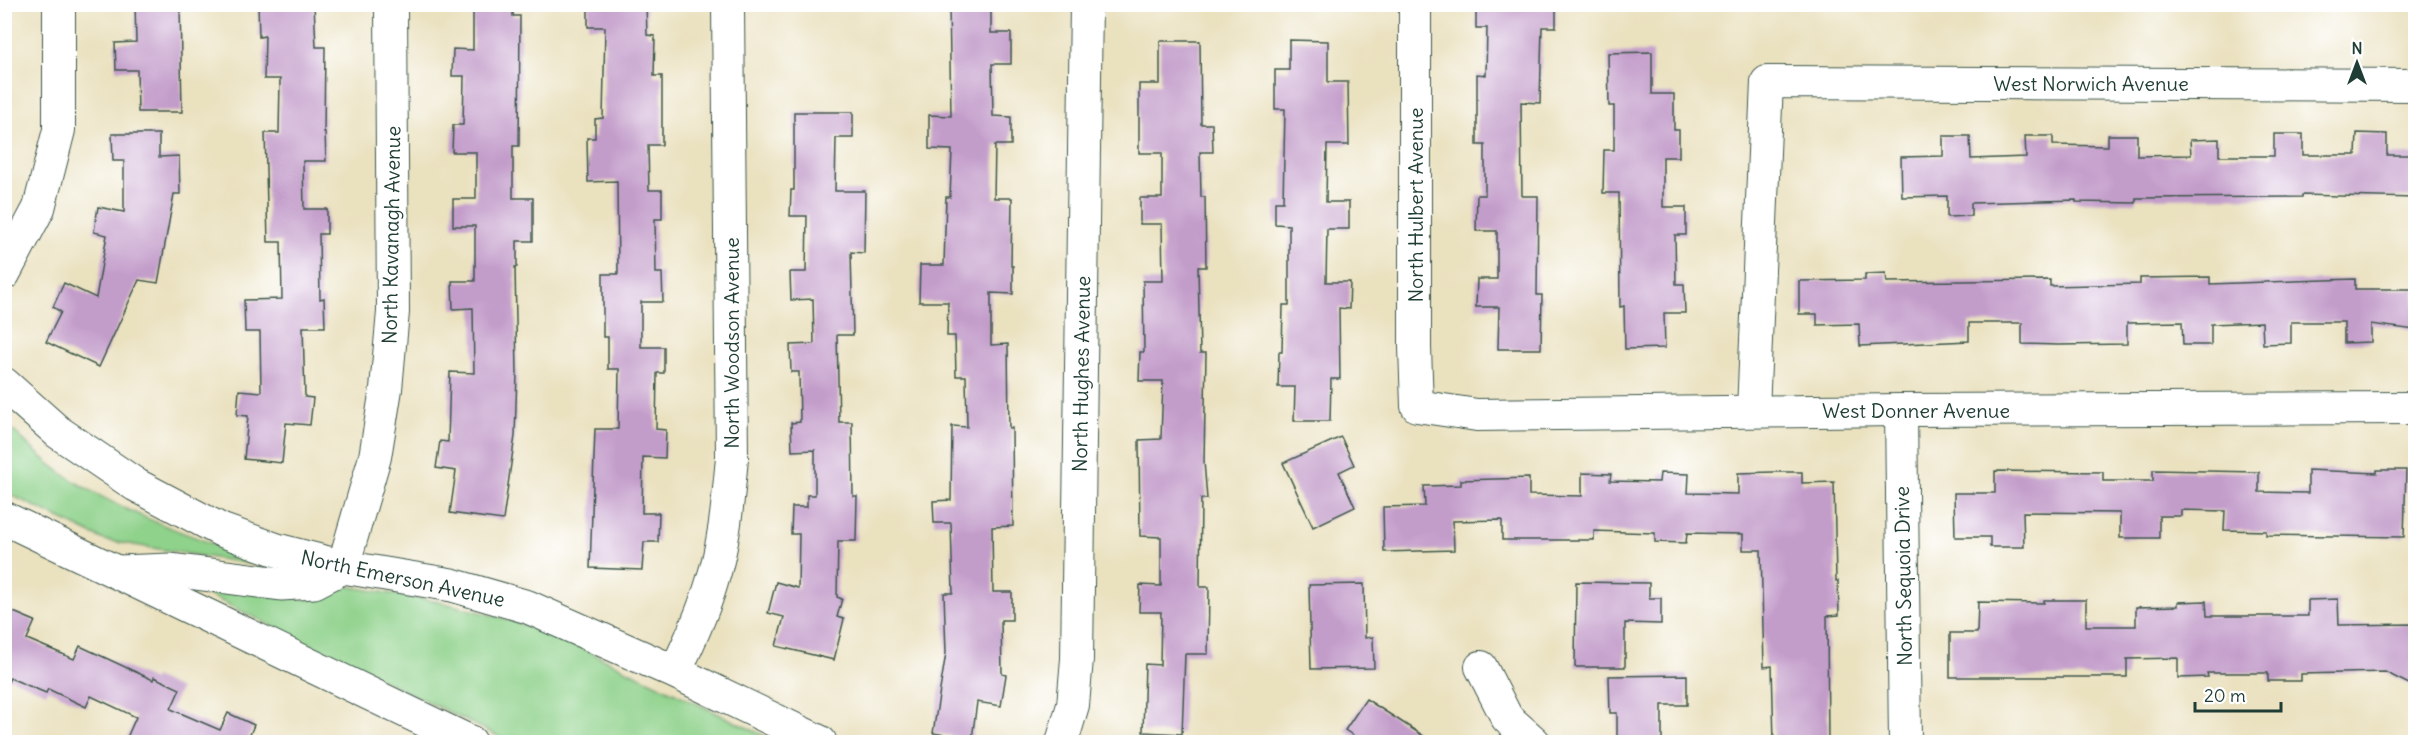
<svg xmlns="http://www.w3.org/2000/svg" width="2420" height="747" viewBox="0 0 2420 747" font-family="Delius,sans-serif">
  <rect width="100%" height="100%" fill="#fff"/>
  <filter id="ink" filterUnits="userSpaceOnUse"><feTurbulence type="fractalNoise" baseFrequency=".0167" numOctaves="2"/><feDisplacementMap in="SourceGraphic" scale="12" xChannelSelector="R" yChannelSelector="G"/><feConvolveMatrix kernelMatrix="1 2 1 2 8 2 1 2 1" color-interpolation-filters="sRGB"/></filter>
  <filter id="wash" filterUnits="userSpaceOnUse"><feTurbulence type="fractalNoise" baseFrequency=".008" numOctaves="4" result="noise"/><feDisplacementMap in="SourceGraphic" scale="24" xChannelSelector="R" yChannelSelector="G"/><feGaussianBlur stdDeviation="1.35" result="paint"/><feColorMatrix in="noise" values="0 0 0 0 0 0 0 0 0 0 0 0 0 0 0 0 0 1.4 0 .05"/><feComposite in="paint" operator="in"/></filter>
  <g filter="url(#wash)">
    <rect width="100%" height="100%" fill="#eae1bf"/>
    <!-- green -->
    <g fill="#8fd28b" stroke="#578860" stroke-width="1.5">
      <path d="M4 422C23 439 42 460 63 474 131 519 210 542 286 570L104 540 5 492Z"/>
      <path d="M176 579 306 599 327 596 346 586 440 602 503 618 554 635 777 742H510Z"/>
    </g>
    <g id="blocks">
      <!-- building -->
      <g fill="#c39dca">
        <path d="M135 4H180L182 112H138L137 70H116L115 43 136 42Z"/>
        <path d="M258 4H314L316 47H325L324 132H325L326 161H303L304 209H327V234H319L320 299 324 298 325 327H303L305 397 313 398 310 425 286 423 282 463 244 459 248 416 237 415 239 390 261 392 260 332H245L244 300 282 299 281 242H268L265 133H279L280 79H264L265 36 259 37Z"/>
        <path d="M473 4H513V16H520L519 146H513V198H533V241H517V267H515L517 374 515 436 503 520 450 513 456 471 436 468 440 441 448 442 450 372 474 373 473 308 453 309 452 281H475V226H453V199H476V152H452L453 125H463L464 76H452L453 49 473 50Z"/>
        <path d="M588 4H646L647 35 655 36 654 76H662V145H648L649 190H662V219H655L656 273H662L663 302H641V347H664V373H657L656 429 666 430 665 458 643 457 642 513H659L658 542H644L642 570 590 568 595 429H618L619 369H608V337H603V274H618L617 181 588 182 587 138H595V119L603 118 605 27H588Z"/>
        <path d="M949 4H991V33H1011V64H992L993 116 1011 117V145H995L994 198H1012L1011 266H1013V294L991 293V345L1008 344 1009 428H1012L1013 526 992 527 993 592H1012V620H1001L1002 674 1006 675 1001 706 977 702 972 739 933 733 946 653 944 593H953L951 523H934L933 501 951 500 952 426 967 427 966 376H956L955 336H947L948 302H919L920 265H944L946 197H950L952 150 929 149V115L951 116Z"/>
        <path d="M1476 4H1556V27H1542L1540 103 1521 102 1522 196H1538L1537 295H1542L1541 349H1498L1499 307H1476L1477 279H1497V231H1476L1477 195H1485V145H1477V74L1486 75 1487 28H1476Z"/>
        <path d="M1289 40 1328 41V82H1348L1349 145H1327L1326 202H1349V229H1327L1326 282H1350L1349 309 1339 308 1340 379H1331L1330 421H1294L1295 387H1278L1279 352H1282L1283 305H1289V225L1275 224V202H1283L1285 109H1275V70H1289Z"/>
        <path d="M1160 41H1200L1201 124H1212L1213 152H1200L1201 197H1205L1206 267H1198L1200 353H1206L1204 461 1207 499H1201L1200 587H1209L1208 654H1185L1182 734 1143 732 1145 664 1160 665 1161 612H1139L1140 585 1161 586V537L1140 536 1139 440 1161 439 1163 381H1139L1140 352H1144L1143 281H1163L1162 224H1140V198H1162V153H1139V84H1160Z"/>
        <path d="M1652 52V94H1674V130H1679V157H1663V207H1686V235H1675L1676 284H1684L1685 313H1664L1665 348 1625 349 1624 306 1620 307 1619 193H1603L1604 150H1614V106H1609L1608 53Z"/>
        <path d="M794 112H853V138H836L835 191H865L864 253 851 252 853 335H837L839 422H852L853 496H857L856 541H838L837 597 842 599 837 617 844 619 834 660 776 646 784 617 768 613 776 582 798 588 799 534H791L792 507H807V495H815V450L792 451 791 423 800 422 799 372H791L790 345 814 344 813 299 791 300 790 272H806L807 216H790L791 190H794Z"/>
        <path d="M2357 133 2387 134V155H2415V198L2302 195V197L2136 198V203L2076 202V200L1971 203V216L1947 217V196L1902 197 1901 157 1943 156V136H1970L1971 159 2026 157 2025 136H2053V145L2108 146V135H2137V156L2191 155 2190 140 2219 139V156H2274V134H2303V155H2356Z"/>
        <path d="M112 134H159V157L179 156 180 194H174L158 283 139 280 99 367 46 342 61 312 53 307 64 283 96 298 107 235 94 232 98 207 124 212V161H113Z"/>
        <path d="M1886 273 1887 282 2050 280V286L2140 284V278L2210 277V284L2355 279V289H2415V330L2371 324V342L2344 343V322H2291V343L2263 344 2262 322 2211 324V345H2183L2182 322 2127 323V344L2058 345 2022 344V323H1969V341L1860 346 1859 324 1817 325V314H1799V281L1865 280V274Z"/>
        <path d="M1341 437 1354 465 1339 472 1355 507 1313 527 1283 463Z"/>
        <path d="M2153 470 2259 472V492L2308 493V470L2377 473V470H2406L2404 537 2266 535V531L2224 530 2225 511 2181 510V516H2159V538H2120V513L2023 512 2024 547H1990V537H1955L1954 493H1995V471L2103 472V481H2153Z"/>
        <path d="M1773 472H1802V483L1834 482 1836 581H1838L1839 615 1827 616 1828 742H1774L1772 666 1764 667 1761 550H1743V534L1687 533 1686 543 1655 542V533L1594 531V540H1502V520L1453 521 1454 550 1384 552 1383 507 1425 506 1424 486 1461 485V480L1529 478V495L1582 496V473L1611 474 1610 481 1659 482 1660 473 1689 474 1688 493 1738 494V473Z"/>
        <path d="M1576 582 1649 583V598H1661V624L1625 623V667H1575Z"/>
        <path d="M1364 584 1365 638 1373 637 1374 668 1311 669 1309 585Z"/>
        <path d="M2338 599 2339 625 2415 624V687L2385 672 2301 674V681H2268V673H2207L2208 677 2178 678V658L2127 659V677H1950V633H1977L1978 602 2044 603V600H2086V626H2136V607L2178 606V602L2206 601 2207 616H2308V600Z"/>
        <path d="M4 608 35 621 27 639 74 659 80 646 153 680 154 677 180 689 171 709 220 730 228 713 254 725 247 742H249H125L136 717 91 696 86 707 48 689 46 693 10 678 4 690Z"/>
        <path d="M1687 675V705H1662V742H1617V713H1610L1609 676Z"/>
        <path d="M1366 699 1433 742H1363L1345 730Z"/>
      </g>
    </g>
  </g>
  <g filter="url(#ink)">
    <use href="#blocks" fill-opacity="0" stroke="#3d5649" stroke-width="1.5"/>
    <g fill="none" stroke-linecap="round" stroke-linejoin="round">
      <defs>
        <g id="minor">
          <path d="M1415 4V347L1417 406 1477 415 1901 410 2416 408"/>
          <path d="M4 274 39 208 59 130V4"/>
          <path d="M1901 410 1905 742"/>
          <path d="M1753 411 1767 82 2416 85"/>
          <path d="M343 567 375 457 386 389 393 312 391 4"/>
          <path d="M1481 667 1507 718 1534 742"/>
          <path d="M675 672C689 643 703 613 712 582 725 542 728 499 732 458L728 4"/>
          <path d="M1062 742 1073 705 1077 659 1086 4"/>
        </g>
        <g id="tertiary">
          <path d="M4 384 58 432 136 485 221 530 277 550 343 567 452 585 528 607 675 672 820 742"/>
          <path d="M4 518 470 742"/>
          <path d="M119 572 171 570 281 584 314 582 343 567"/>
        </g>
      </defs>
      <!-- minor casing -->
      <use href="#minor" stroke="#3d5649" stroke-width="34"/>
      <!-- tertiary casing -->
      <use href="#tertiary" stroke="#3d5649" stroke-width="35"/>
      <!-- minor -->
      <use href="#minor" stroke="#fff" stroke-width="32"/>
      <!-- tertiary -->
      <use href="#tertiary" stroke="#fff" stroke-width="33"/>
    </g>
  </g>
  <g text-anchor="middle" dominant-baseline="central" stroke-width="6" stroke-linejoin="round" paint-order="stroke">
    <!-- street labels -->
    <g font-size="20" fill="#1f3d34" stroke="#fff">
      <text x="2091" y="83">West Norwich Avenue</text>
      <text transform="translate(1415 205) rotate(-90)">North Hulbert Avenue</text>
      <text transform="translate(391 235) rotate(-89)">North Kavanagh Avenue</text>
      <text transform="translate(731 343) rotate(-90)">North Woodson Avenue</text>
      <text transform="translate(1081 374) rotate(-89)">North Hughes Avenue</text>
      <text x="1916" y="410">West Donner Avenue</text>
      <text transform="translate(1903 576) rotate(-91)">North Sequoia Drive</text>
      <text transform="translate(403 578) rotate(12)">North Emerson Avenue</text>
    </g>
  </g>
  <!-- margin -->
  <rect width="2420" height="747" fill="none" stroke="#fff" stroke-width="24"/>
  <!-- north arrow -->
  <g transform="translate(2357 63)" stroke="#ffffff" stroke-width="4.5" paint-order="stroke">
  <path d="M0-4.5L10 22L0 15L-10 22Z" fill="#1f3d34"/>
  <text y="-9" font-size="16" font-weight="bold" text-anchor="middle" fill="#1f3d34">N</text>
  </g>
  <!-- scale -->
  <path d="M2195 702v9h86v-9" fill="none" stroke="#1f3d34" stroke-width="3"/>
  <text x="2204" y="702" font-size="18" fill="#1f3d34" stroke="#ffffff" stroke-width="4.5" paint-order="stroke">20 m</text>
</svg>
